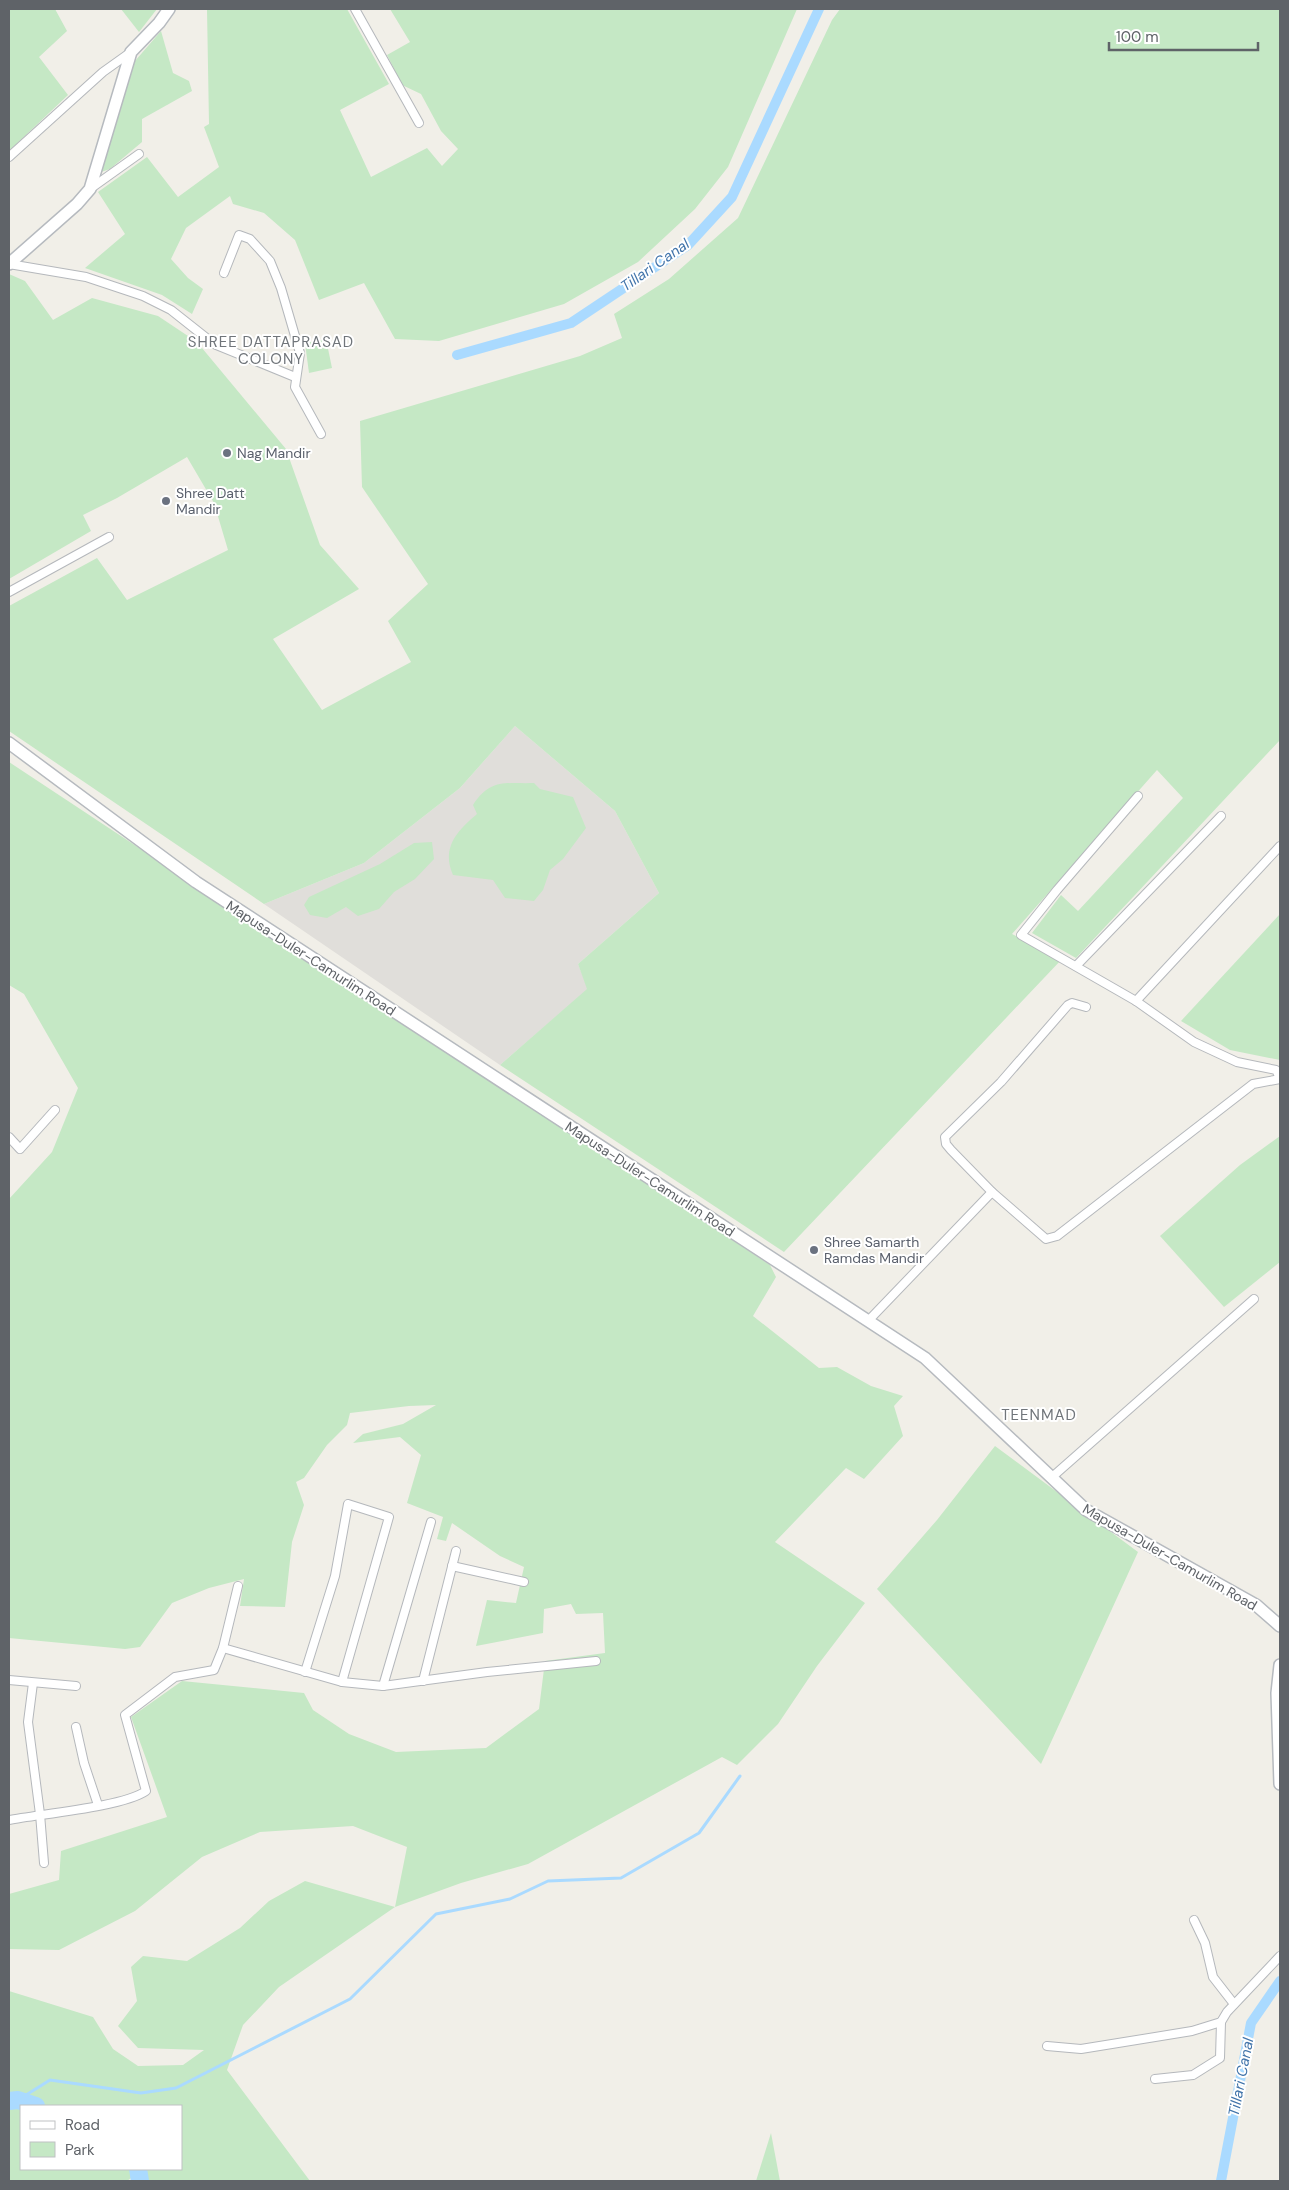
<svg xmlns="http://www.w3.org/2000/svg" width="1289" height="2190" viewBox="0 0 1289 2190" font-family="'DM Sans',sans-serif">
  <rect width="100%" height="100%" fill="#f1efe8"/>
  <!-- industrial -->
  <path fill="#e0deda" d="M515 726 615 811 659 893 578 964 588 989 500 1065 264 904 364 863 460 788Z"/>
  <!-- green -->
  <g fill="#c5e8c5" fill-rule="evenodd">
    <path d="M9 9H55L67 31 39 57 68 95 9 151Z"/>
    <path d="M121 9H157L139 32Z"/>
    <path d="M207 9H347L389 84 340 110 371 177 427 148 442 166 458 149 441 131 421 94 402 85 387 55 410 42 390 9H797L728 167 695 209 638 262 564 304 439 341 395 339 364 283 319 300 295 240 264 213 233 204 230 196 186 228 171 259 188 278 203 289 192 314 162 295 85 268 125 234 98 192 147 157 178 197 219 167 204 127 209 124Z"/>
    <path d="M840 9H1280V740L1076 958 1032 933 1061 895 1078 911 1183 798 1157 770 1012 934 1062 959 784 1252 500 1065 587 989 578 964 659 893 615 811 515 726 460 788 364 863 264 904 9 731V606L97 558 127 600 228 550 214 503 187 457 117 498 83 515 91 531 9 579V274L25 281 53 320 92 298 158 316 197 342 286 449 320 545 359 589 273 639 322 710 411 662 388 621 428 584 362 487 360 421 580 356 622 338 614 314 669 279 738 218 832 20Z"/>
    <path d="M161 31 173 73 189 81 192 91 142 119V142L110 169 101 172 135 61Z"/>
    <path d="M326 339 332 368 309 373 305 343Z"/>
    <path d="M9 762 770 1265 776 1277 753 1316 819 1368 837 1367 871 1386 903 1396 894 1406 903 1436 864 1479 846 1468 775 1542 865 1603 817 1666 778 1724 737 1765 722 1757 528 1864 461 1883 395 1907 279 1987 243 2025 227 2070 310 2181H134V2176L127 2181H9V1991L93 2017 113 2049 138 2066 183 2065 204 2050 138 2048 118 2026 137 2001 131 1967 143 1956 187 1961 240 1928 269 1901 305 1881 395 1907 407 1847 353 1826 260 1832 202 1857 135 1911 59 1950 9 1949V1894L59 1880 61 1851 167 1817 131 1717 182 1681 304 1693 313 1710 349 1734 396 1752 486 1748 539 1709 545 1661 605 1653 603 1613 576 1614 571 1604 544 1609 543 1633 476 1646 487 1600 516 1603 524 1567 500 1556 452 1523 446 1541 437 1539 443 1517 407 1503 421 1455 400 1437 353 1443 363 1434 403 1424 436 1405 409 1406 350 1413 347 1425 327 1445 304 1478 296 1482 304 1505 292 1542 285 1607 240 1606 244 1579 209 1588 172 1603 140 1647 125 1649 9 1638V1199L52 1152 78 1088 24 994 9 985ZM21 2106H181V2169H21Z"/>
    <path d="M534 783 540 789 573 797 586 828 563 859 550 870 543 890 534 901 505 898 493 880 453 875C441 848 457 831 477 814L473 805C491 778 505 784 534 783Z"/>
    <path d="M432 842 434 859 415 879 394 892 379 909 358 916 346 907 327 918 310 915 304 905 309 897 380 864 414 843Z"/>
    <path d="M1280 914V1060L1230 1050 1181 1021Z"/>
    <path d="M1280 1136V1262L1224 1307 1160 1236 1240 1165Z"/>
    <path d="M995 1446 1138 1552 1041 1764 877 1589 937 1520Z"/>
    <path d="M771 2133 780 2181H756Z"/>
  </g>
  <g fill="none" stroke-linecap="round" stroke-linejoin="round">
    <!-- stream -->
    <path stroke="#aadaff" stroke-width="3" d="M18 2100 50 2080 141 2093 176 2088 350 1999 436 1914 510 1899 548 1881 621 1878 699 1833 740 1776"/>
    <!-- canal -->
    <g stroke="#aadaff" stroke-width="10">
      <path d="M457 355 571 323 688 245 732 197 819 9"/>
      <path d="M1221 2181 1251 2023 1280 1981"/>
    </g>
    <!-- river -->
    <g stroke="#aadaff" stroke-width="18">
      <path d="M9 2101 18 2100 36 2106"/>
      <path d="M138 2169 140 2181"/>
    </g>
    <defs>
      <g id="street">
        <path d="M355 9 419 123"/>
        <path d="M9 157 103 72 131 52"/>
        <path d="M90 189 139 154"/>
        <path d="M9 264 86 277 143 296 171 310 214 344 295 377"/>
        <path d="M224 273 239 235 250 239 270 261 281 288 300 353 295 387 321 434"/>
        <path d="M9 592 109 537"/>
        <path d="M1138 796 1057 890 1021 935 1136 1001 1194 1042 1237 1062 1276 1070 1280 1078"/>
        <path d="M1076 966 1221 816"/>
        <path d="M1136 1001 1280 846"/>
        <path d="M9 1137 20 1149 55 1110"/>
        <path d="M992 1192 951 1150 946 1144 945 1137 1001 1082 1068 1005 1072 1003 1086 1007"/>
        <path d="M868 1321 992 1192 1046 1239 1057 1236 1253 1084 1280 1079"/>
        <path d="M1051 1478 1254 1299"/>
        <path d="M452 1566 524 1582"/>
        <path d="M223 1648 342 1682 383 1686 487 1672 596 1661"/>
        <path d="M305 1672 335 1576 348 1504 389 1517 342 1682"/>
        <path d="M9 1680 76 1686"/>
        <path d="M423 1681 456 1551"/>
        <path d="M33 1683 28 1722 40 1814 44 1863"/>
        <path d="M383 1686 431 1522"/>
        <path d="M76 1727 84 1763 98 1805"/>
        <path d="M9 1820C40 1814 123 1807 146 1791L125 1715 175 1677 214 1670 223 1648 238 1586"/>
        <path d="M1194 1920 1205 1943 1213 1977 1234 2004"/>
        <path d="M1047 2046 1081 2049 1192 2031 1221 2022 1227 2012 1280 1956"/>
        <path d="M1155 2079 1193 2075 1220 2058 1221 2022"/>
      </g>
      <g id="secondary">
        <path d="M9 264 77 204 90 189 131 52 159 23 169 9"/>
        <path d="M9 743 196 882 925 1358 1086 1510 1256 1605 1280 1626"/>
        <path d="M1280 1665 1277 1693 1280 1784"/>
      </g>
    </defs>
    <!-- street casing -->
    <use href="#street" stroke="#b5b8bc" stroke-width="10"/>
    <!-- secondary casing -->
    <use href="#secondary" stroke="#b6babf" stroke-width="14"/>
    <!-- street -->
    <use href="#street" stroke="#fff" stroke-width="8"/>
    <!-- secondary -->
    <use href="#secondary" stroke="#fff" stroke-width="11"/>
  </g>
  <!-- markers -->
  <g fill="#6b7280" stroke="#fff" stroke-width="2">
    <circle cx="227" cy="453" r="5"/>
    <circle cx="166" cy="501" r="5"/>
    <circle cx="814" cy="1250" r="5"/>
  </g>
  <g text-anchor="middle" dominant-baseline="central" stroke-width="4" stroke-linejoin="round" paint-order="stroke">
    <!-- worship labels -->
    <g font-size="14" fill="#5b616d" stroke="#fff" text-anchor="start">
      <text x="237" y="453">Nag Mandir</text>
      <text x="176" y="493">Shree Datt<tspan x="176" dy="16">Mandir</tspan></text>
      <text x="824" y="1242">Shree Samarth<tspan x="824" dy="16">Ramdas Mandir</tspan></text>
    </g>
    <!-- street labels -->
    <g font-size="14" fill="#5f6368" stroke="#fff">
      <text transform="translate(311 958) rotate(33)">Mapusa-Duler-Camurlim Road</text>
      <text transform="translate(650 1179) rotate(33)">Mapusa-Duler-Camurlim Road</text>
      <text transform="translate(1170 1557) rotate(30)">Mapusa-Duler-Camurlim Road</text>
    </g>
    <!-- water labels -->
    <g font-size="15" font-style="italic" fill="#4174aa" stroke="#fff">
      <text transform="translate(655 265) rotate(-35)">Tillari Canal</text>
      <text transform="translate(1241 2077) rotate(-79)">Tillari Canal</text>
    </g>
    <!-- neighbourhood labels -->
    <g font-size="15" letter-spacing="1" fill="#70757a" stroke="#fff">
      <text x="271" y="342">SHREE DATTAPRASAD<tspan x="271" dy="17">COLONY</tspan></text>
      <text x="1039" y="1415">TEENMAD</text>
    </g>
  </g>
  <!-- border -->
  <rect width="1289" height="2190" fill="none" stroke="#5f6368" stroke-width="20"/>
  <!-- legend -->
  <rect x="20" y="2105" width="162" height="65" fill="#ffffff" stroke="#bfc1c3"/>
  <rect x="30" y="2121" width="25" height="8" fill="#ffffff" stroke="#bfc1c3"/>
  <text x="65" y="2130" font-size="15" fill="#5f6368">Road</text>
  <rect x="30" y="2142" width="25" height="15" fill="#c5e8c5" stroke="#bfc1c3"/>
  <text x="65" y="2155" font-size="15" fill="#5f6368">Park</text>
  <!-- scale -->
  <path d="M1109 42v8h149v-8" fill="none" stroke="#5f6368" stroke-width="2.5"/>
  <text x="1116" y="42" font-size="15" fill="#5f6368" stroke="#ffffff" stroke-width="4" paint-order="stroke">100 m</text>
</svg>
